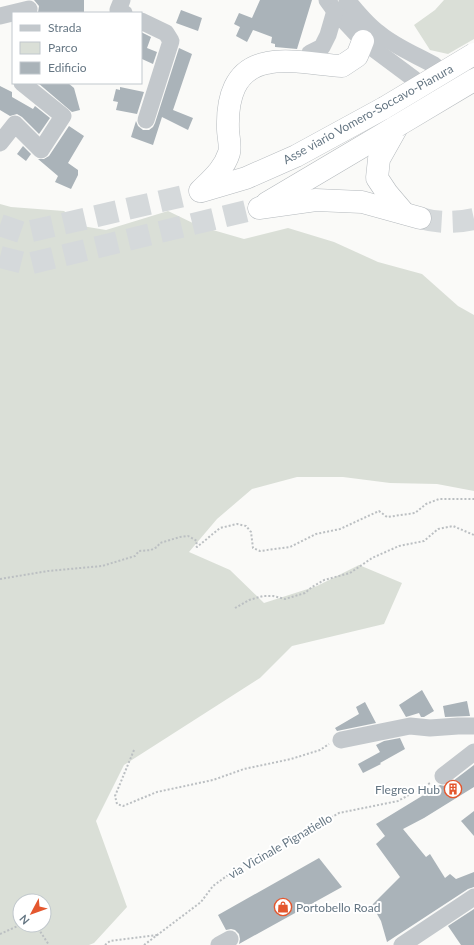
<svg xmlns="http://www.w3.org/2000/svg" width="474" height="945" viewBox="0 0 474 945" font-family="Lato,sans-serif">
  <rect width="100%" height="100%" fill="#fafaf8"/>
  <!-- green -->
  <g fill="#dadfd7" fill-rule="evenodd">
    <path d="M444 0H474V39L448 54 430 50 414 25 435 10Z"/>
    <path d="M0 204 11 207 64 211 82 226 106 230 168 211 199 226 244 239 288 228 334 242 378 262 422 274 458 306 474 315V491L437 484 390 483 343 477H297L252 489 217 519 189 552 230 570 264 603 317 586 359 565 402 583 384 624 292 646 260 678 124 765 96 821 127 907 94 943 89 945H0ZM20 901H44V925H20Z"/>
  </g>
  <!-- building -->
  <g fill="#aab3b9">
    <path d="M34 0H84V13H38L39 6Z"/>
    <path d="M260 0H312L297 49 275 47V44L271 43 272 37 253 30 247 42 236 36 240 27 234 24 239 13 252 18Z"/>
    <path d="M181 10 202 18 198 31 176 23Z"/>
    <path d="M141 32 151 37 147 48 157 52 153 64 142 59 141 61Z"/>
    <path d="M179 48 192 54 173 110 193 118 188 130 162 117 153 145 131 137 136 121 138 126 143 130H149L153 127 155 123Z"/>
    <path d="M38 83H68L74 88 80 110 72 112Z"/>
    <path d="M0 86 12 92V97L33 109 35 106 50 118 39 134 22 117 17 114 10 116 0 110Z"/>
    <path d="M120 87 144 92 137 114 116 110 118 102 113 101 116 89 120 90Z"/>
    <path d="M69 126 84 136 68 163 78 170V175L71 189 55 182 58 176 38 159H44L49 156Z"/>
    <path d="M23 146 31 154 26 161 17 154Z"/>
    <path d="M422 690 434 711 424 717H421L419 713 406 717 399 705Z"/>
    <path d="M467 701 470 716 445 717 443 706Z"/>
    <path d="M365 702 376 723 337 731 335 728 359 714 356 707Z"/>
    <path d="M400 738 405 749 380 763 381 764 363 773 358 764 380 752 376 745 384 741Z"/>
    <path d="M474 765V787L424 818 403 829 426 857 430 854 445 878 450 874 456 879 474 872V887L468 889 387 942 381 921 372 905 400 877 376 844 385 836 376 824 440 785 445 786 449 784Z"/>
    <path d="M474 811V836L461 821Z"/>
    <path d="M319 858 342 887 239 944 240 939 239 934 235 930 231 929 226 930 218 915Z"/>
    <path d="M474 909V945H461L448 926Z"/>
  </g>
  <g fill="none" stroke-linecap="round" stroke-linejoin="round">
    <!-- highway-tunnel -->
    <g stroke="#d5d9db" stroke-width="22" stroke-dasharray="22 11" stroke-linecap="butt">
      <path d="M420 218C437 223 456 223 474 219"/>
      <path d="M0 225 23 233 192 194"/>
      <path d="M0 257 28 264 259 208"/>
    </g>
    <defs>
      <g id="highway">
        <path d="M397 127 379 159 377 178 387 193 404 213"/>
        <path d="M200 191C212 179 224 169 229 153 231 146 228 136 228 129 227 99 234 69 267 63 288 58 320 65 342 66L357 56 363 41"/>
        <path d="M202 191 246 178 296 156 384 108"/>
        <path d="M267 203 397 126"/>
        <path d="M259 208 316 200 362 202 420 218"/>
      </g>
    </defs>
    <!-- highway casing -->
    <use href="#highway" stroke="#b4b9bd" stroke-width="23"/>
    <!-- path -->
    <g stroke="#bbbfc2" stroke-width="2" stroke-dasharray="2 2" stroke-linecap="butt">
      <path d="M0 579 48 571 102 566 135 556 139 551 151 550 157 547 160 543 180 537 188 536 197 541 196 546 197 547 220 528 237 524 246 526 251 532 253 548 260 551 290 547 316 534 340 529 379 511 387 517 415 513 426 504 439 499H474"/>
      <path d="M235 608 249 600 263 596H273L285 599 305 593 312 587 324 580 350 573 372 558 399 546 424 541 438 529 453 526 474 535"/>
      <path d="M134 750 115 796 117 804 123 806 157 792 213 780 244 769 291 759 320 750 329 744"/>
      <path d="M36 925 49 945"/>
      <path d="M0 934 20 925"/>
      <path d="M105 945 110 941 158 935"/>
      <path d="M144 945 201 902 213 886 235 870 272 850 339 813 398 801 430 783"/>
    </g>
    <!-- minor -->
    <g stroke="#c3c8cc" stroke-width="17">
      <path d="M122 0 118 10 124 13"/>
      <path d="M327 0 335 11 363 41 414 79"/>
      <path d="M347 0C357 12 367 25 380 34 396 47 416 55 434 65"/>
      <path d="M0 16 29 9"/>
      <path d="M141 21 166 33 171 41 146 120"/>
      <path d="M310 53 322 47 328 35 335 11"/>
      <path d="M0 143 15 124 41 150 63 116 22 83"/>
      <path d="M341 740 410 726 430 728 458 726H474"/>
      <path d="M443 776 474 752"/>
      <path d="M219 945 230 939"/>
      <path d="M402 945 474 897"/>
    </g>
    <!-- highway -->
    <use href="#highway" stroke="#fff" stroke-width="22"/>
    <defs>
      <g id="highway-bridge">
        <path d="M384 108 474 54"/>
        <path d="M397 126 474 80"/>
      </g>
    </defs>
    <!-- highway-bridge casing -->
    <use href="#highway-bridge" stroke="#b4b9bd" stroke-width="23" stroke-linecap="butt"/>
    <!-- highway-bridge -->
    <use href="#highway-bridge" stroke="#fff" stroke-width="22"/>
  </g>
  <!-- icons -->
  <defs>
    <symbol id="building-ring" viewBox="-11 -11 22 22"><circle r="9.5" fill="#fff" stroke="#e4572e" stroke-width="1.5"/><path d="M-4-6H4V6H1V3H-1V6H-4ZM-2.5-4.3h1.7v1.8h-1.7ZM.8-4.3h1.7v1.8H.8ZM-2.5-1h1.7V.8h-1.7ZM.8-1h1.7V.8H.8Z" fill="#e4572e"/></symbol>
    <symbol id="shop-ring" viewBox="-11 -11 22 22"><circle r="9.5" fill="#fff" stroke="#e4572e" stroke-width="1.5"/><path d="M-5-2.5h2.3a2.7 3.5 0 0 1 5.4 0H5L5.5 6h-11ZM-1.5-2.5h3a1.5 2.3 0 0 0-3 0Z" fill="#e4572e"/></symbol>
  </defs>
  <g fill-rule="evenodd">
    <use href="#building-ring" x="443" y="779" width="20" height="20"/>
    <use href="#shop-ring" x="273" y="897" width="20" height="20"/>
  </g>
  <g text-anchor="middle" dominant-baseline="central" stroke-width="4" stroke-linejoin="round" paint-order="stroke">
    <!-- street labels -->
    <g font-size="12" fill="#657683" stroke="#fff">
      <text transform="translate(368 114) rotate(-29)">Asse viario Vomero-Soccavo-Pianura</text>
      <text transform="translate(280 846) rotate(-30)">via Vicinale Pignatiello</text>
    </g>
    <!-- poi labels -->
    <g font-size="12" fill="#657683" stroke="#fff" text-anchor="end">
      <text x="440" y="789">Flegreo Hub</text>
      <text x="296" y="907" text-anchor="start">Portobello Road</text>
    </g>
  </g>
  <!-- legend -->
  <rect x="12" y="12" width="130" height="72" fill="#ffffff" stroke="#c1c8cd"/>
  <rect x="20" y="25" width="20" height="6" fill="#c3c8cc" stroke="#c1c8cd"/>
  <text x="48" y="32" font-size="12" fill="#657683">Strada</text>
  <rect x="20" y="42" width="20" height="12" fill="#dadfd7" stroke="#c1c8cd"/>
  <text x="48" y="52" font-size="12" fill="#657683">Parco</text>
  <rect x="20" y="62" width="20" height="12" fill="#aab3b9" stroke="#c1c8cd"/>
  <text x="48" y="72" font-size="12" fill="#657683">Edificio</text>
  <!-- north arrow -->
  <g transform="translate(32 913) rotate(229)"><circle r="19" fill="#ffffff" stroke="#c1c8cd"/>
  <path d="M0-3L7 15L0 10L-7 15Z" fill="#e4572e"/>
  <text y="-6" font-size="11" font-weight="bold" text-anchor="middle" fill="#657683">N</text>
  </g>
</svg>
